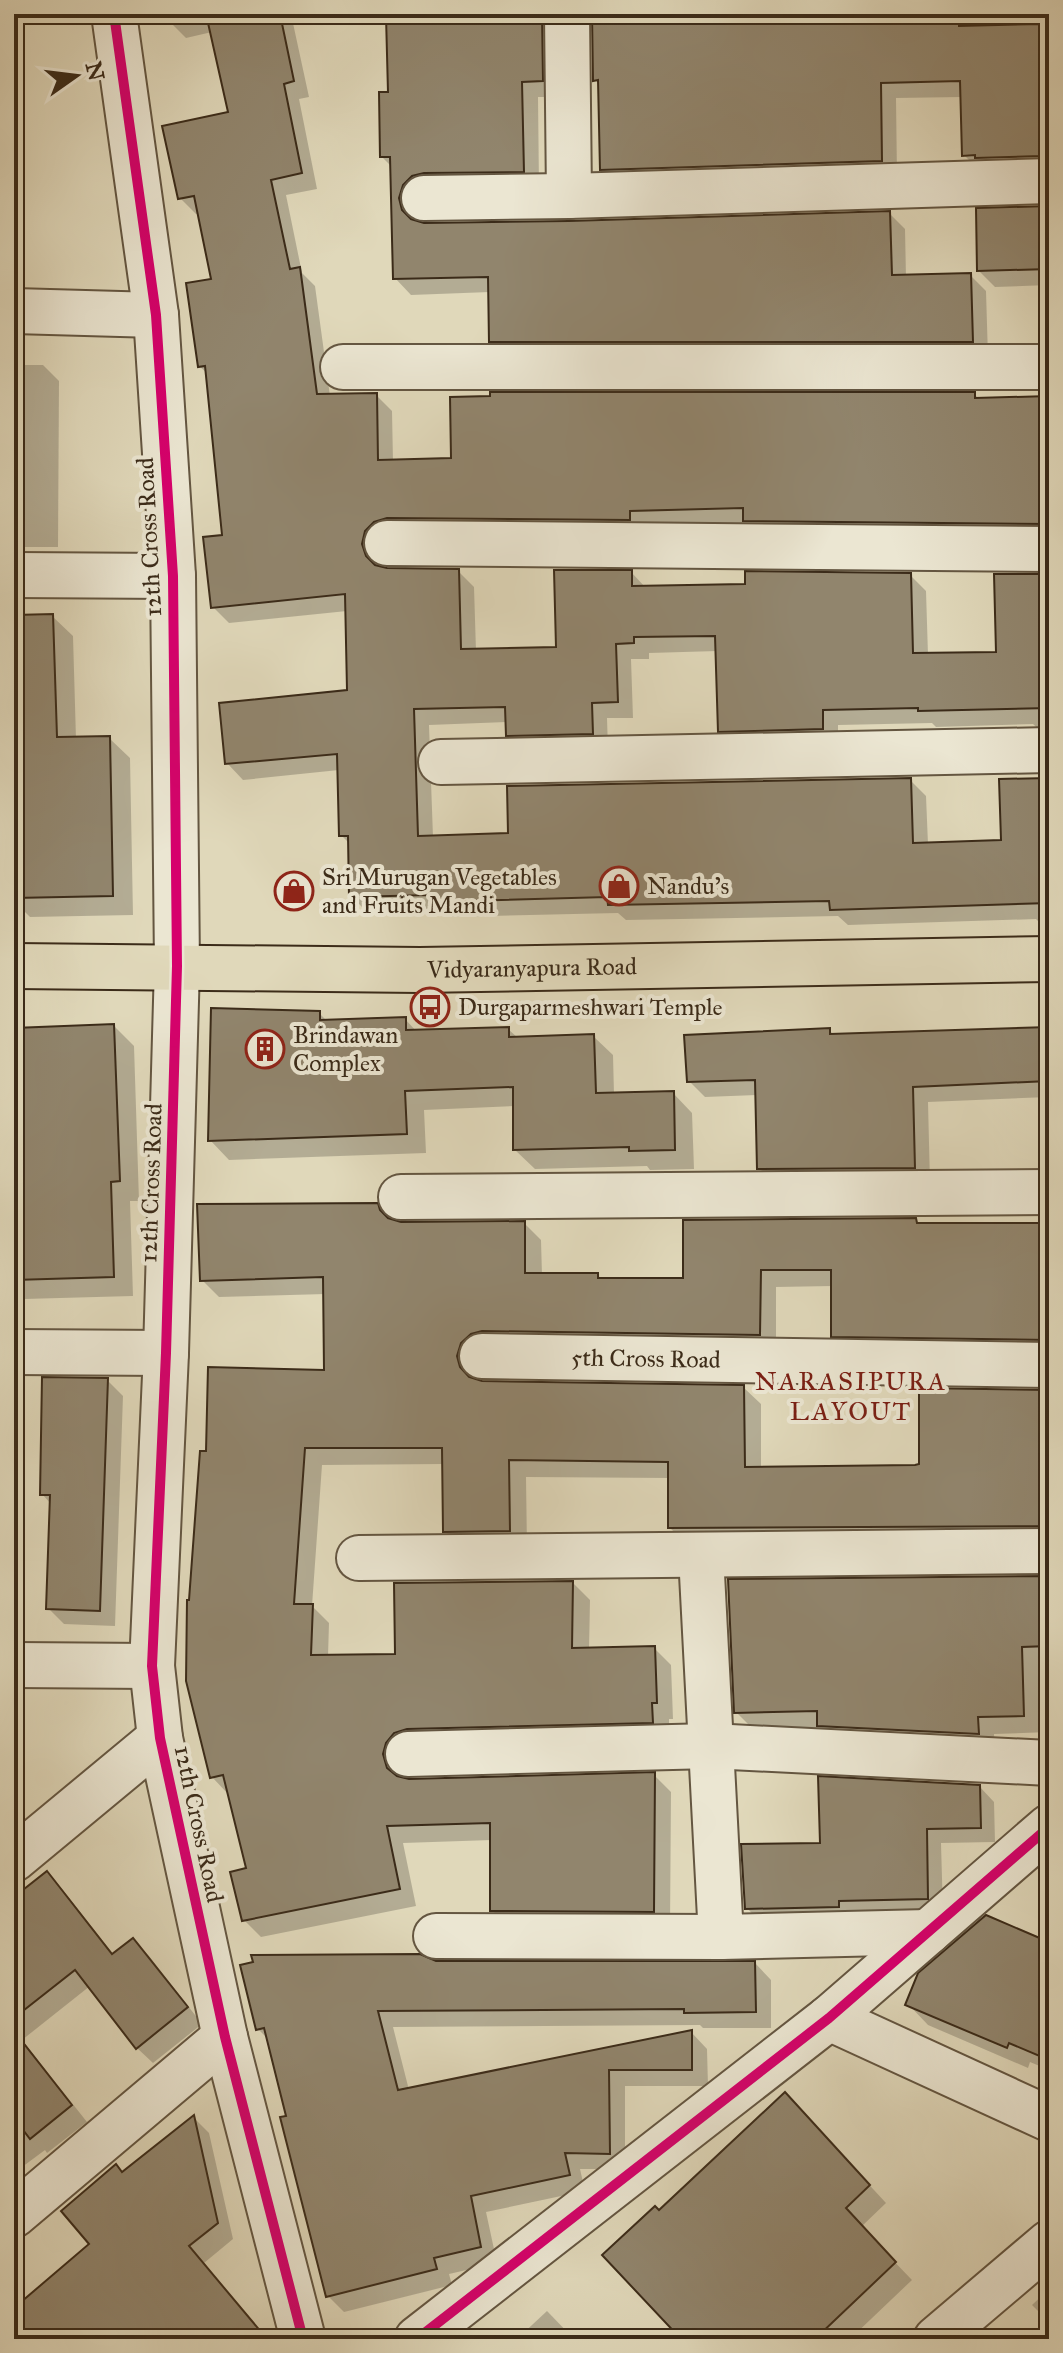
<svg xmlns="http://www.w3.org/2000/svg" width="1063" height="2353" viewBox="0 0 1063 2353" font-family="'IM FELL Great Primer',serif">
  <rect width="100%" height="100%" fill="#e0d8ba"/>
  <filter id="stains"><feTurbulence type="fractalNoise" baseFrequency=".0025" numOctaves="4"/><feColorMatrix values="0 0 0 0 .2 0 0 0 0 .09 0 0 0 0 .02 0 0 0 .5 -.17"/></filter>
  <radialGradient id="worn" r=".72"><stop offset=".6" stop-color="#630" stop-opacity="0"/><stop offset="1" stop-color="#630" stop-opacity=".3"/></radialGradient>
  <!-- shadow -->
  <g fill="#0003">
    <path d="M169 14H291L309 97 299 99 317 189 286 195 302 273 315 286 330 396 376 395 392 411 393 462 453 460 974 394 979 399 1049 398V539L761 536 749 524 645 527 377 561 379 568 458 571 474 587 476 651 558 649 631 572 646 588 747 585 910 575 926 591 928 655 998 654 1049 576V739L1033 724 936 727 932 723 838 725V745L736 747 720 731 718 651 649 653V659H631L633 718H607L608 749 524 751 508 735 507 722 429 725 433 837 510 835 910 780 926 796 928 844 1003 842 1001 781 1049 777V924H1041L1036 919 848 925 838 916 626 920 618 913 449 917 443 911 367 912 351 896 350 844 341 835 339 770 243 780 227 763 349 692 347 611 229 623 213 607 225 537 208 374 199 366 213 281 199 214H196L180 198 230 113 212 32 186 38 170 22Z"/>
    <path d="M388 14H535L557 33 558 97H538L539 187 414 215 416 223 424 225 889 213 905 229 906 277 970 275 986 291 988 357H507L491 341 490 292 411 295 395 278 392 167 382 157 390 94Z"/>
    <path d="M603 14H939V19H958L967 28 1049 25V172L980 171 964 155 962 97 896 98 897 176 619 185 602 169 601 86 595 80Z"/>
    <path d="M1049 208V285L995 287 979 271Z"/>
    <path d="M14 365H43L59 381 58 547H14Z"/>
    <path d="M52 616 73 636 76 739 109 738 130 758 133 915 30 917 14 901V617Z"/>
    <path d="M319 1013 328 1022 405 1019 417 1032 508 1029 518 1038 593 1036 613 1055 614 1094 673 1093 692 1113 694 1169 650 1170 647 1166 535 1169 515 1150V1106L424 1110 426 1153 229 1160 210 1140Z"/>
    <path d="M114 1026 134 1046 139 1201H130L133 1296 24 1299 14 1290V1030Z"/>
    <path d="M1049 1029V1097L928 1102 930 1183 775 1184 759 1168 757 1095 705 1097 689 1081 829 1030 835 1036Z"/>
    <path d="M377 1205 393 1222 401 1224 524 1223 541 1240 542 1275H598L602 1280H685L916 1220 921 1225H1022V1222H1049V1356L851 1353 833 1336V1286L776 1287V1352L473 1375 475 1381 743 1387 761 1404V1469L915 1467 1049 1392V1542L688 1545 670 1528V1478L526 1477 527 1548 463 1549 445 1531 444 1464 322 1465 312 1606 329 1623 328 1657 398 1656 573 1583 590 1600 589 1650 654 1648 671 1665 673 1719H669V1739L399 1772 402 1779 654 1775 671 1792 670 1928H509L492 1910V1840L403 1843 416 1906 261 1937 244 1920 249 1869 229 1795 212 1777 208 1454 326 1372V1294L219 1297 202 1280Z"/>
    <path d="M107 1380 123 1396 115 1626 64 1624 48 1608 51 1504 42 1494Z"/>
    <path d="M1049 1578V1732L994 1734 995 1751 836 1743 821 1728 753 1729 736 1712Z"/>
    <path d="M979 1786 994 1802 995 1842 941 1843 943 1913 762 1924 747 1908 822 1845Z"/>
    <path d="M46 1874 62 1889 114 1955 133 1940 149 1956 202 2024 153 2063 137 2048 90 1986 22 2040 87 2122 47 2153 45 2150 14 2173V1899Z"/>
    <path d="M1049 1944V2070L1030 2062 1028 2068 928 2025 908 2004Z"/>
    <path d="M436 1963H755L771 1980V2028H703L700 2025 393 2027 409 2090 691 2032 707 2049 708 2086H625V2169H580L585 2191 486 2212 497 2263 449 2274 452 2285 344 2312 328 2296 269 2040 258 2029Z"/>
    <path d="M802 2112 886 2203 861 2227 912 2280 850 2339H684L659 2213Z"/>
    <path d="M193 2117 209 2133 233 2239 204 2263 267 2339H14V2307L16 2309 91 2244 123 2174Z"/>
    <path d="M1049 2289V2322L1032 2305Z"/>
    <path d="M547 2311 574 2339H517Z"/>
  </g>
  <!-- building -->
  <g fill="#91856d" stroke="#3b2b19" stroke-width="2">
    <path d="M206 14H280L294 81 284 84 302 173 271 180 290 269 300 267 317 394 377 393 378 460 451 458 450 397 490 396V392H975V398L1049 396V524L743 521V508L630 511V520L387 518 374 522 365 531 362 544 366 556 375 565 387 568 459 569 461 649 556 647 554 570H632V586L745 584V571L911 573 913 653 996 652 994 574H1049V708L918 711V708L823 710V729L718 732 715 636 634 637V643L616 644 618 702 592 703 593 734 506 736 505 707 414 709 418 836 508 833 507 786 911 778 913 843 1001 840 999 779 1049 778V903L830 910 829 901 608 905 607 897 431 902V895L349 897 348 836H339L337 754 225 764 219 703 347 690 345 594 211 608 203 537 222 535 205 366 198 367 186 283 211 279 194 196 178 199 162 126 228 112Z"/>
    <path d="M457 14 542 15 543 81 522 82 524 172 424 173 412 176 403 185 399 198 402 210 411 219 424 223 569 221 890 211 892 275 971 273 973 342H489L488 277 393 279 390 157H380L379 92H388L386 16Z"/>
    <path d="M592 14H727V20L959 17V26L1041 24V156L975 158V155L962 156 960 81 881 83 882 161 600 170 598 80 593 81Z"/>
    <path d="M1049 206V269L977 271 976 208Z"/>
    <path d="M53 614 57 737 110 736 113 896 14 898V615Z"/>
    <path d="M211 1008 320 1011V1020L406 1017V1030L509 1027V1037L594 1034 596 1093 674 1091 675 1150 629 1151V1147L513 1150V1087L405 1091 407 1134 208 1141Z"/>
    <path d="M114 1024 120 1181 111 1182 114 1277 14 1280V1028Z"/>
    <path d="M1049 1027V1081L913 1087 915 1168 757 1169 755 1080 687 1082 684 1035 830 1028V1034Z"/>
    <path d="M378 1203 380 1210 388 1218 401 1222 525 1221V1273H598V1278H683V1220L916 1218 917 1223H1049V1340L831 1337V1270H761L760 1335 482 1331 471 1334 461 1343 457 1356 460 1367 469 1377 482 1381 744 1385 745 1467 915 1465 919 1464V1388L1049 1390V1526L668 1528V1462L509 1460 510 1531 443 1532 442 1448H305L294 1604H313L311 1655 395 1654 394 1583 573 1581 572 1648 655 1646 657 1703H652L653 1723 407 1729 394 1733 386 1743 383 1754 387 1768 397 1776 409 1779 655 1772 654 1912 490 1911V1823L387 1826 400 1889 242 1921 230 1872 246 1868 223 1775 210 1778 186 1681 187 1600H189L200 1451H206L208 1367 324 1370 323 1277 200 1281 197 1204Z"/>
    <path d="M42 1377 108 1378 100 1611 46 1609 50 1495H40Z"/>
    <path d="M1049 1576V1646L1022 1647 1024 1716 978 1717 979 1734 817 1726V1711L734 1713 728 1579Z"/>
    <path d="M818 1776 980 1785 981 1828 927 1829 928 1899 839 1901V1907L745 1909 741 1844 820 1843Z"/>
    <path d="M47 1871 112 1954 133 1938 188 2007 136 2049 75 1970 14 2018V1897Z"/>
    <path d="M986 1915 1049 1942V2060L1009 2043 1007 2048 905 2005 918 1973Z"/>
    <path d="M420 1954 436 1961H755L756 2012 684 2013V2009L378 2011 398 2090 692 2030V2070H609L610 2154 565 2153 570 2175 471 2196 481 2247 434 2258 437 2269 326 2297 280 2117 286 2116 264 2028 256 2030 240 1965 253 1962 251 1955Z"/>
    <path d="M14 2031 72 2105 30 2139 14 2118Z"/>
    <path d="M785 2092 870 2185 846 2208 896 2262 815 2339H681L602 2255 655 2206 659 2210Z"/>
    <path d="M194 2115 218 2223 189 2246 267 2339H14V2308L89 2244 61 2211 116 2164 122 2172Z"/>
  </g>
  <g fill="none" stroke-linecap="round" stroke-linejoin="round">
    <defs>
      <g id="minor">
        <path d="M114 14 156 315 173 576 177 966 166 1353 152 1666 160 1738 225 2037 303 2339"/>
        <path d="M567 14 569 196"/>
        <path d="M424 198 569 196 1049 181"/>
        <path d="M14 311 156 315"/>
        <path d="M343 367H1049"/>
        <path d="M387 543 1049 549"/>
        <path d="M14 575 173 576"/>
        <path d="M441 762 1049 750"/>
        <path d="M401 1197 1049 1192"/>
        <path d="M14 1352 166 1353"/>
        <path id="s1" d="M482 1356 1049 1365"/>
        <path d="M701 1555 721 1937 928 1932"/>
        <path d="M359 1558 1049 1551"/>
        <path d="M14 1665 152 1666"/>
        <path d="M408 1754 711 1746 1049 1763"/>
        <path d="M14 1859 160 1738"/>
        <path d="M436 1936 721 1937"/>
        <path d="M829 2018 1049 2119"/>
        <path d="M14 2215 225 2037"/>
        <path d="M417 2339 829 2018 1049 1827"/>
        <path d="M936 2339 1049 2243"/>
      </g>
      <g id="major">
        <path id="s2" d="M14 966 420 970 1049 959"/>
      </g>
    </defs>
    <!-- minor casing -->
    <use href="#minor" stroke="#645641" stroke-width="48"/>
    <!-- major casing -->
    <use href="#major" stroke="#3b2b19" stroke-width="48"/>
    <!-- minor -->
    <use href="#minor" stroke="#ebe6d2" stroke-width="44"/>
    <!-- major -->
    <use href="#major" stroke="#e0d8ba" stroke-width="44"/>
    <defs>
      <g id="cycleway">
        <path d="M114 14 156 315 173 576 177 966 166 1353 152 1666 160 1738 225 2037 303 2339"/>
        <path d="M417 2339 829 2018 1049 1827"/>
      </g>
    </defs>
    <!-- cycleway casing -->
    <use href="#cycleway" stroke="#ebe6d2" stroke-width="15"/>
    <!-- cycleway -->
    <use href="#cycleway" stroke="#d6006c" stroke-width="10"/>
  </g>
  <!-- icons -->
  <defs>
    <symbol id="shop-ring" viewBox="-11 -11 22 22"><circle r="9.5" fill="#ebe6d2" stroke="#8f2418" stroke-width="1.5"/><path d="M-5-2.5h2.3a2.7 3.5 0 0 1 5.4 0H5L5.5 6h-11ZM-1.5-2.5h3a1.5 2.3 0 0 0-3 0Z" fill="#8f2418"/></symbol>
    <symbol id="bus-ring" viewBox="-11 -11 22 22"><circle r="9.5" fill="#ebe6d2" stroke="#8f2418" stroke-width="1.5"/><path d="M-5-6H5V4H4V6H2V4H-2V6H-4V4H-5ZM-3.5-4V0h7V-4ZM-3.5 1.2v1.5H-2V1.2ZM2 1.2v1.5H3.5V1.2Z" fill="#8f2418"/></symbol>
    <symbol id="building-ring" viewBox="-11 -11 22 22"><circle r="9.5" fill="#ebe6d2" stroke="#8f2418" stroke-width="1.5"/><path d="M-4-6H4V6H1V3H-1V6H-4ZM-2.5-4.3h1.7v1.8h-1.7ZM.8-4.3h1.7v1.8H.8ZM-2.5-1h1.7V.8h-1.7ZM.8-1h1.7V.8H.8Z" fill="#8f2418"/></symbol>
  </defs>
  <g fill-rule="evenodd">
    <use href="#shop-ring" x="597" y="864" width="44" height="44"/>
    <use href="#shop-ring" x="272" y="869" width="44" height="44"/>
    <use href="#bus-ring" x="408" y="985" width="44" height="44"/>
    <use href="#building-ring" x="243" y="1027" width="44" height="44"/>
  </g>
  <g text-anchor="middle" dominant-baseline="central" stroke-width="8" stroke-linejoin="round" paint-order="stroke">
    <!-- street labels -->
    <g font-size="24" fill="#3b2b19" stroke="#ebe6d2">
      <text transform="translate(149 537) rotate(-93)">12th Cross Road</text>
      <text stroke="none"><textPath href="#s2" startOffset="518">Vidyaranyapura Road</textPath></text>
      <text transform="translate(151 1183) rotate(-88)">12th Cross Road</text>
      <text stroke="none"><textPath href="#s1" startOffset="164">5th Cross Road</textPath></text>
      <text transform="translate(199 1824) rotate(78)">12th Cross Road</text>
    </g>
    <!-- poi labels -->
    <g font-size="24" fill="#3b2b19" stroke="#ebe6d2" text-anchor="start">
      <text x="322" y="877">Sri Murugan Vegetables<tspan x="322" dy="28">and Fruits Mandi</tspan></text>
      <text x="647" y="886">Nandu's</text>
      <text x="458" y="1007">Durgaparmeshwari Temple</text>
      <text x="293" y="1035">Brindawan<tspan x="293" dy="28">Complex</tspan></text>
    </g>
    <!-- neighbourhood labels -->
    <g font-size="26" letter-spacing="2" fill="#7a1f14" stroke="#ebe6d2">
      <text x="851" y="1381">NARASIPURA<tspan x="851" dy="30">LAYOUT</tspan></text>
    </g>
  </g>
  <!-- margin -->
  <rect width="1063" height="2353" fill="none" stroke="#e0d8ba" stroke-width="48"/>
  <rect x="16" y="16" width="1031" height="2321" fill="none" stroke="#3b2b19" stroke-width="4"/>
  <rect x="24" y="24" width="1015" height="2305" fill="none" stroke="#3b2b19" stroke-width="2"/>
  <!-- north arrow -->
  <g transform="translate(76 76) rotate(76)" stroke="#ebe6d2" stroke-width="6" paint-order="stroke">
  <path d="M0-6L14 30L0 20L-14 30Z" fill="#3b2b19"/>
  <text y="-12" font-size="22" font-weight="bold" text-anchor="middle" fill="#3b2b19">N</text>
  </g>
  <rect width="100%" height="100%" filter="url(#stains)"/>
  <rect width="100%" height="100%" fill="url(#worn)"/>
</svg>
